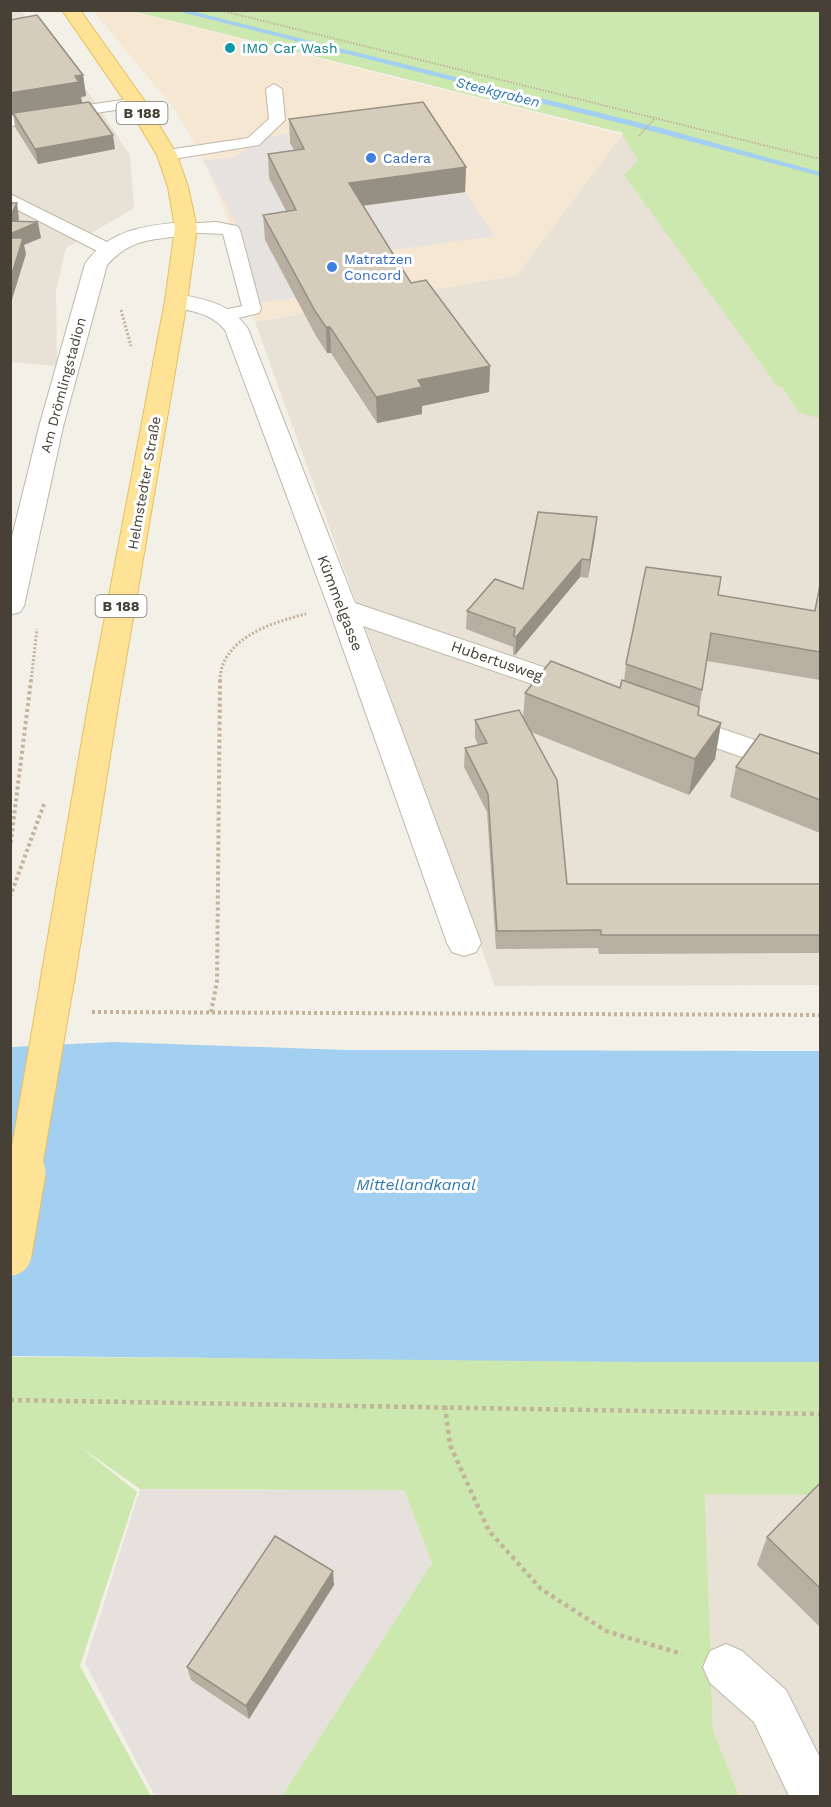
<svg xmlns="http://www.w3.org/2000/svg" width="831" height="1807" viewBox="0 0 831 1807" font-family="'Work Sans',sans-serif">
  <rect width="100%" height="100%" fill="#f3f0e7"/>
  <!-- residential -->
  <g fill="#e7e2d5">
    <path d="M10 11H21L91 96 130 155 134 208 66 248 56 290 57 366 11 362Z"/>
    <path d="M622 135 797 411 820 419V985L495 986 255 322 517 275Z"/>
    <path d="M705 1494 820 1495V1796H739L713 1730Z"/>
  </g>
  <!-- commercial -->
  <path fill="#f6e7d2" d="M100 11H129L622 135 517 275 255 322 243 286 233 231 207 167 176 111 95 13Z"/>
  <!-- industrial -->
  <path fill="#e6e1dc" d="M140 1489 404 1490 432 1563 282 1796H159L153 1793 85 1663Z"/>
  <!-- green -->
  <g fill="#cde8af">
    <path d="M132 11H820V419L798 412 782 387H778L624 175 638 160 622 135 623 133Z"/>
    <path d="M11 1357 820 1360V1495L705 1494 713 1730 739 1796H282L432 1563 404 1490 140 1489 79 1446 137 1492 80 1666 151 1796H11Z"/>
  </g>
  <!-- parking -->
  <path fill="#e5e2df" d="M287 134 290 143 346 208 465 192 494 236 377 252 295 298 240 305 226 234 240 232 203 160 232 158 268 137Z"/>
  <!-- water -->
  <path fill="#a3cff1" d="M113 1042 346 1050 820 1051V1362H649L11 1356V1047Z"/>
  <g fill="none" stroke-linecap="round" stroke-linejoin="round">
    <!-- stream -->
    <path fill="#a3cff1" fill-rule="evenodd" d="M173 10H187L661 128 820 172V176L655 132Z"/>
    <defs>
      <g id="service">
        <path d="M274 84 282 89 285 120 259 145 167 160 159 155 167 150 248 138 269 119 266 89Z"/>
        <path d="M136 98 144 103 142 106 10 126V116Z"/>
        <path d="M10 194 113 245 116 249 113 253H101L10 206Z"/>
        <path d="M216 222 237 226 240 230 261 309 259 313 226 321 219 319 217 315 219 311 242 306 223 234 180 232 177 228 180 224Z"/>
      </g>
      <g id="minor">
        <path d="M186 222 194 223 197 228 194 233C157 242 135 234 107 265L63 427 24 606 20 612 10 615V545L39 427 85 264C109 229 147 225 186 222Z"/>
        <path d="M176 294C205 299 230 303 248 329L355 603 590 683 595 690 590 697 580 700 570 697 363 626 481 943 476 952 464 956 452 952 447 943 329 609 225 330C210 312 190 311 168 306L165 301 168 296Z"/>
        <path d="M675 713 820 762V784L664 730 660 723 664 716Z"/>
        <path d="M726 1644 742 1651 786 1690 820 1758V1796H789L754 1722 710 1683 703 1667 710 1651Z"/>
      </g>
      <path id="primary" d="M62 10H80L146 103 177 155 188 187 197 228 187 301 118 706 74 983 69 992 57 996 45 992 40 983 88 706 165 301 175 228 168 187 157 155 126 103Z"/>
    </defs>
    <!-- service casing -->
    <use href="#service" stroke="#bfb8a9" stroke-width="2"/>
    <!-- minor casing -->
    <use href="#minor" stroke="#bfb8a9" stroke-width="2"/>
    <!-- primary casing -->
    <use href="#primary" stroke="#e4c064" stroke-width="2"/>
    <!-- path-far3 -->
    <g stroke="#c1b49a" stroke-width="2" stroke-dasharray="1.5 1.5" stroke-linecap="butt">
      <path d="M219 10 820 159"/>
      <path d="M639 136 655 118"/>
    </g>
    <!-- path-far2 -->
    <g stroke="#c1b49a" stroke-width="3" stroke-dasharray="2 2" stroke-linecap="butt">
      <path d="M121 310 131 346"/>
      <path d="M31 681 37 629"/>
      <path d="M220 681C220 639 272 622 306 614"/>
    </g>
    <!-- path-far1 -->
    <g stroke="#c1b49a" stroke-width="4" stroke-dasharray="3 3" stroke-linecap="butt">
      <path d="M10 849 31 680"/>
      <path d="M10 897 44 804"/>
      <path d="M92 1012 820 1015"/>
      <path d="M211 1012 217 982 220 680"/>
    </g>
    <!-- path -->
    <g stroke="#c1b49a" stroke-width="4.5" stroke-dasharray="4 4" stroke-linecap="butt">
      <path d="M10 1400 820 1414"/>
      <path d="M445 1406 450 1445 489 1531 541 1589 606 1631 682 1654"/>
    </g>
    <!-- service -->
    <use href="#service" fill="#fff" fill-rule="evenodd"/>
    <!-- minor -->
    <use href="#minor" fill="#fff" fill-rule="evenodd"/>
    <!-- primary -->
    <use href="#primary" fill="#fee295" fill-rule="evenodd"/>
    <defs>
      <path id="primary-bridge-far1" d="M24 1174 57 983"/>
      <path id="primary-bridge" d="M10 1254 24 1172"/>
    </defs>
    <!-- primary-bridge-far1 casing -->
    <use href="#primary-bridge-far1" stroke="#e4c064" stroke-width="35" stroke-linecap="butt"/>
    <!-- primary-bridge casing -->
    <use href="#primary-bridge" stroke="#e4c064" stroke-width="45" stroke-linecap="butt"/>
    <!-- primary-bridge-far1 -->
    <use href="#primary-bridge-far1" stroke="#fee295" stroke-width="33"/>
    <!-- primary-bridge -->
    <use href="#primary-bridge" stroke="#fee295" stroke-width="43"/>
  </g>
  <!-- wall -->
  <g fill="#b7afa2">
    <path d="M10 20 83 75 86 96 81 97 82 103 115 149 38 164 15 127 13 114 10 115Z"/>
    <path d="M289 119 466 167 465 192 363 206 411 283 490 366 489 392 422 406V414L377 423 331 353H327L316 336 265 240 263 215 286 211 269 178 268 154 294 150 290 143Z"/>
    <path d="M595 536 588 578 580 577 515 655H513V647L466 629 467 611 523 589Z"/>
    <path d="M820 585V680L707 661 698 715 721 723 715 759 689 795 531 732 567 884H820V953L599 954 598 948 496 949 487 812 464 767 465 748 478 745 475 738V720L523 718 525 693 620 688 624 681 626 664 718 595 814 611Z"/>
    <path d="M820 754V833L730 797 736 767Z"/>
    <path d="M820 1483V1627L757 1565 767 1537Z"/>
    <path d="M334 1585 249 1719 191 1680 187 1667Z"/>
  </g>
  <!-- shaded-wall -->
  <g fill="#958f84">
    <path d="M83 75 86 96 81 97 82 103 10 115V93Z"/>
    <path d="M113 135 115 149 38 164 35 149Z"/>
    <path d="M466 167 465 192 350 207 349 183Z"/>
    <path d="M17 203 19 219 13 232 38 222 41 238 24 245 26 254 10 306V217Z"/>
    <path d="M326 327H330L331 353H327Z"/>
    <path d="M490 366 489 392 422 406V414L377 423 376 397 418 380Z"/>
    <path d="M597 517 595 536 588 578 590 560Z"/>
    <path d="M582 559 580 577 515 655 516 637Z"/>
    <path d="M721 723 715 759 689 795 695 759Z"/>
    <path d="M333 1571 334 1585 249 1719 246 1706Z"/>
  </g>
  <!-- building -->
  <g fill="#d5ccbc" stroke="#958f84" stroke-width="1.5">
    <path d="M37 15 83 75 75 76 79 82 10 93V20Z"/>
    <path d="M89 102 113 135 35 149 13 113Z"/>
    <path d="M423 102 466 167 349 183 411 283 426 280 490 366 418 380 422 387 376 397 330 327H326L315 311 263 215 296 210 268 154 304 149 289 119Z"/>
    <path d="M10 203H17L10 217Z"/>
    <path d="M10 221 38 222 10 234Z"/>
    <path d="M10 238H23L10 280Z"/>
    <path d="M538 512 597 517 590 560 582 559 516 637 514 636 515 628 467 611 495 579 523 589Z"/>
    <path d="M646 567 721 577 718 595 815 611 820 585V652L711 633 702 690 626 664Z"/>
    <path d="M551 661 620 688 622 680 699 707 698 715 721 723 695 759 525 693Z"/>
    <path d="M519 710 557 780 567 884H820V935H601V930L497 931 488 794 465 748 487 743 475 720Z"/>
    <path d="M760 734 820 754V800L736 767Z"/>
    <path d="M820 1483V1588L767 1537Z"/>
    <path d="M275 1536 333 1571 246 1706 187 1667Z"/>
  </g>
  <!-- markers -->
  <circle fill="#0f9aa8" stroke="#fff" stroke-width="2" cx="230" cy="48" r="6"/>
  <g fill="#3f7fe0" stroke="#fff" stroke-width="2">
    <circle cx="371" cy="158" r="6"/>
    <circle cx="332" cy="267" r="6"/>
  </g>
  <g text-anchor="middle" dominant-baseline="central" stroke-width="6" stroke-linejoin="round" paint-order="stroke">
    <!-- far-culture labels -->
    <g font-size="14" fill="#0d838f" stroke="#fff" text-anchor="start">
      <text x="242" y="48">IMO Car Wash</text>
    </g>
    <!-- far-water labels -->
    <g font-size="14" font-style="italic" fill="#2e78b3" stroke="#fff">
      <text transform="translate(498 92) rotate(14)">Steekgraben</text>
    </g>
    <!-- shield labels -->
    <g fill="#fff" stroke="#7e7972" stroke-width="1.5">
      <rect x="116.5" y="102" width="51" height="22" rx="4.5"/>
      <rect x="95.5" y="595" width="51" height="22" rx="4.5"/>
    </g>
    <g font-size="14" font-weight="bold" fill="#474036">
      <text x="142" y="113">B 188</text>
      <text x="121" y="606">B 188</text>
    </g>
    <!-- far-shop labels -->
    <g font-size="14" fill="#366cbe" stroke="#fff" text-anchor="start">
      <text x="383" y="158">Cadera</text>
      <text x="344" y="259">Matratzen<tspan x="344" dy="16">Concord</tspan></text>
    </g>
    <!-- far-street labels -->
    <g font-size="14" fill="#474036" stroke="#fff">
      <text transform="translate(63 385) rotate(-75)">Am Drömlingstadion</text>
      <text transform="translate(144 483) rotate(-80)">Helmstedter Straße</text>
    </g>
    <!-- street labels -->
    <g font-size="15" fill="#474036" stroke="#fff">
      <text transform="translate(340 603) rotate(69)">Kümmelgasse</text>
      <text transform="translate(497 661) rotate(19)">Hubertusweg</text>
    </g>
    <!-- water labels -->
    <g font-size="16" font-style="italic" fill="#2e78b3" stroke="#fff">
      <text x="416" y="1184">Mittellandkanal</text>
    </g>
  </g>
  <!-- border -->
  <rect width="831" height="1807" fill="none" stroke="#474036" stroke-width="24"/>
</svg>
